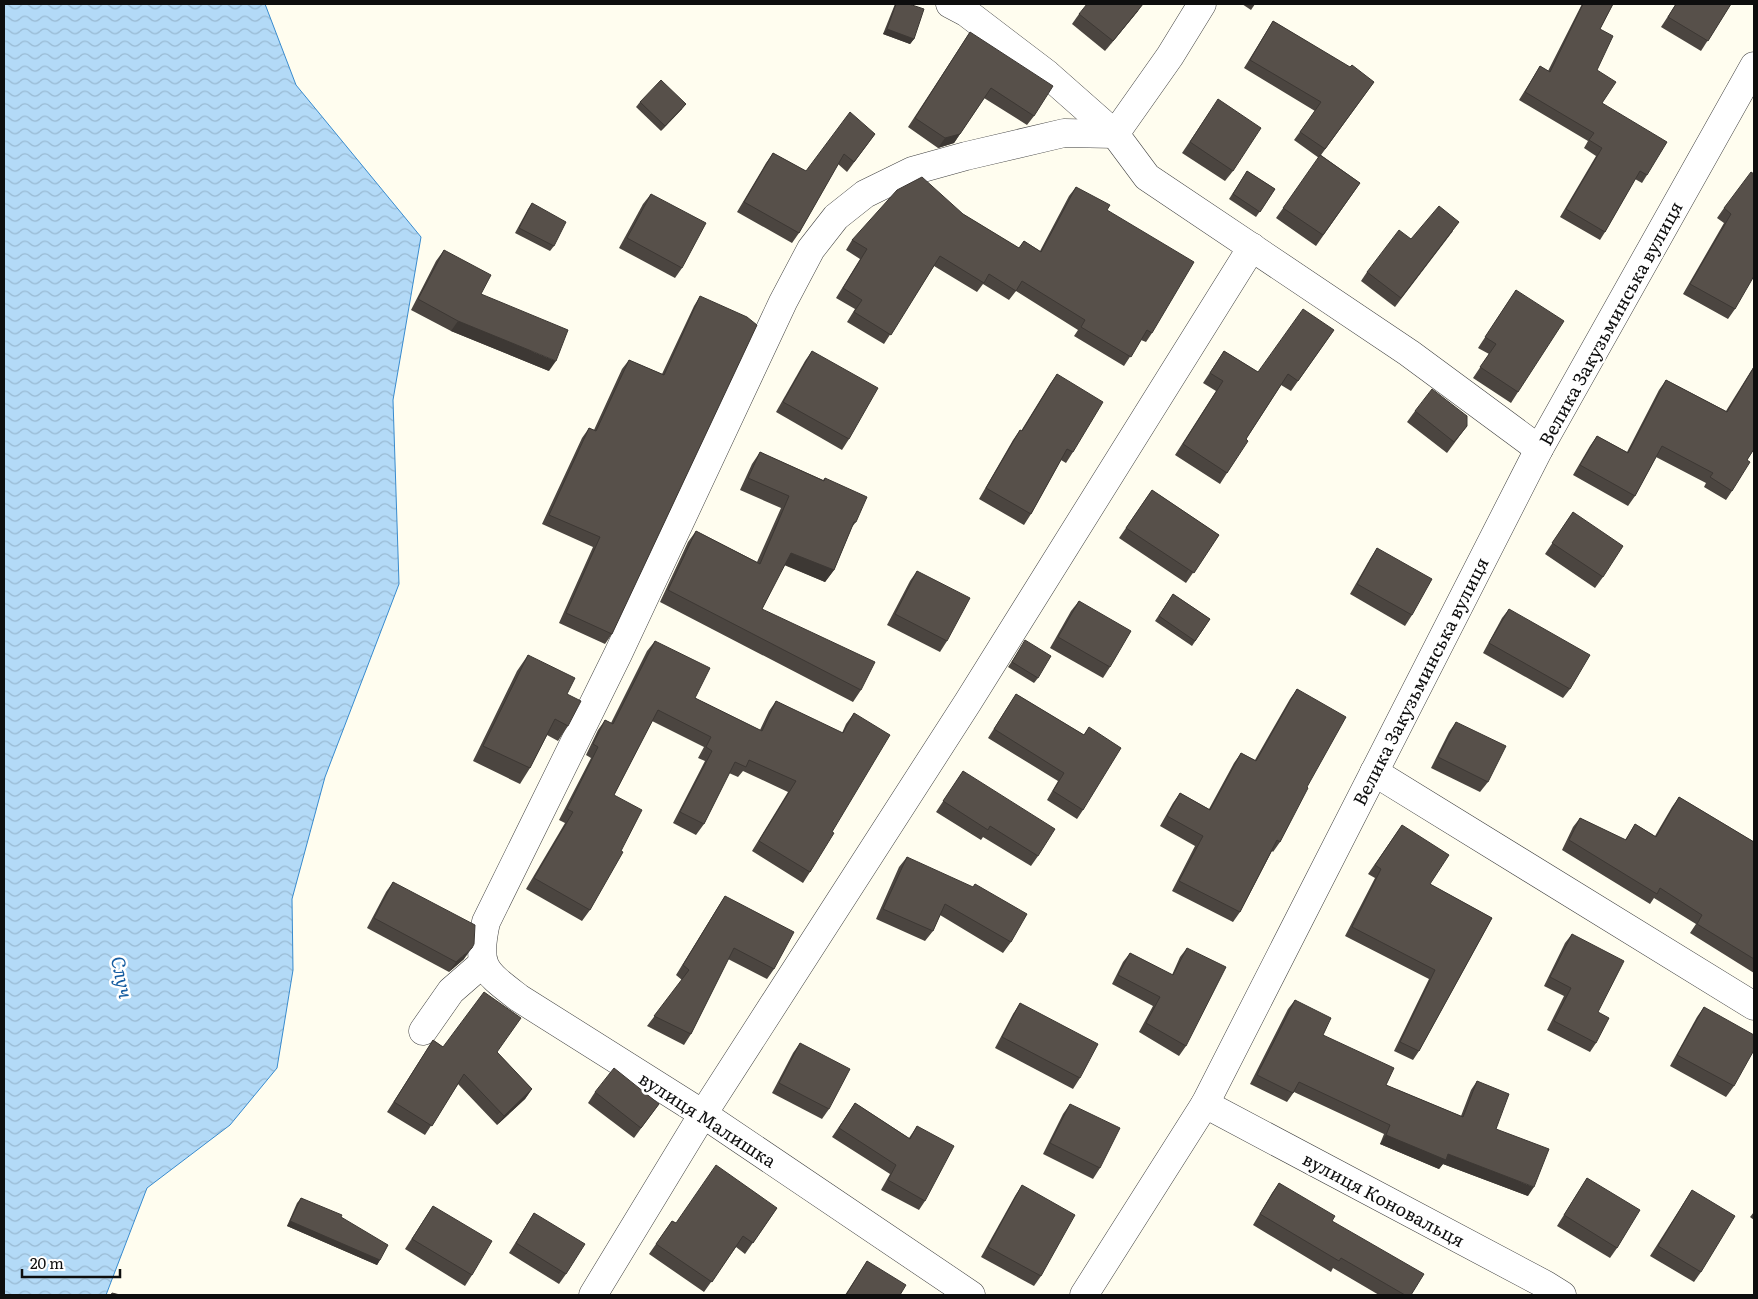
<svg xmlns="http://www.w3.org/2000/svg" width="1758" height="1299" viewBox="0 0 1758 1299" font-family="Literata,serif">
  <defs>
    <pattern id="water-waves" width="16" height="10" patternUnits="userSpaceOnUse" patternTransform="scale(1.25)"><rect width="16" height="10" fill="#b3daf7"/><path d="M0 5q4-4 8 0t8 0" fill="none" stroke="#99bad3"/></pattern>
  </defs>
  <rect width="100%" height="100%" fill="#fffdef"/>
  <!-- water -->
  <path fill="url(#water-waves)" stroke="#398bce" d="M4 4H265L296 85 421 237 393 400 399 584 325 777 292 899 293 970 277 1068 230 1125 147 1188 106 1295H4Z"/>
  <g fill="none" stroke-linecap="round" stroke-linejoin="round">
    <defs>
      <g id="minor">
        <path d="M950 4 967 13 1047 74 1115 134 1147 177 1409 353 1539 449"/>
        <path d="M1374 772 1754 1006"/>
        <path d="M423 1031 451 991 482 964"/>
        <path d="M1205 1104 1546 1285 1562 1295"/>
        <path d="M593 1295 703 1114 968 702 1252 247"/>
        <path d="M971 1295 703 1114 519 998C484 971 476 967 486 922L618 654 783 302 811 249 836 217 865 194 912 171 966 156 1064 133 1115 134 1170 56 1202 4"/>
        <path d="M1084 1295 1205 1104 1539 449 1754 66"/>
      </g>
    </defs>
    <!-- minor casing -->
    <use href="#minor" stroke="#414141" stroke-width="29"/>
    <!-- minor -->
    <use href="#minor" stroke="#fff" stroke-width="28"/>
  </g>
  <!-- wall -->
  <g fill="#4b4540">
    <path d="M895 4H909L914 39 910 44 883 34Z"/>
    <path d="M1242 4H1255L1251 10Z"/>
    <path d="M1582 4H1613L1600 29 1597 70 1602 103 1647 175 1642 183 1635 179 1605 232 1600 240 1560 217 1596 156 1584 148 1588 141 1519 100 1540 66 1548 71Z"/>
    <path d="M1676 4H1731L1701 51 1661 27Z"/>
    <path d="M1138 11 1105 51 1072 24 1079 14Z"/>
    <path d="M1273 21 1374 82 1321 155 1360 183 1316 246 1276 218 1319 158 1294 140 1315 111 1244 68Z"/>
    <path d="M970 32 1034 116 1027 125 984 98 954 143 938 148 908 127Z"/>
    <path d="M640 102 682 109 661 131 636 107Z"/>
    <path d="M1211 110 1233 171 1225 181 1182 153Z"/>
    <path d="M875 134 847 172 838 164 799 233 792 243 737 212 766 163 773 153 806 171Z"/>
    <path d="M1247 171 1275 189 1256 217 1229 199Z"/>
    <path d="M1754 174 1735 309 1728 319 1683 294 1724 223 1717 218 1724 208Z"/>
    <path d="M1076 187 1107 210 1152 333 1146 342 1141 340 1124 366 1074 336 1078 330 1016 291 1009 300 983 284 977 292 934 266 884 344 847 322 855 309 836 298 860 259 846 250 852 240 963 214 1019 248 1024 241 1040 251 1069 196Z"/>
    <path d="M651 194 682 268 675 278 619 248 643 204Z"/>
    <path d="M532 203 554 246 550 251 515 233 528 209Z"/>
    <path d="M1453 231 1395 307 1361 281 1367 272 1411 239Z"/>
    <path d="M444 250 481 294 549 371 451 331 411 310 436 261Z"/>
    <path d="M1516 290 1518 392 1511 403 1473 378 1489 354 1478 348Z"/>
    <path d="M700 296 612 634 605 644 559 623 593 547 542 524 582 438 589 428 594 430 622 369 629 360 662 374 694 306Z"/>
    <path d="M1334 330 1291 391 1281 385 1246 439 1227 473 1220 484 1175 455 1216 391 1203 383 1224 351 1258 372Z"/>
    <path d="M812 351 849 439 842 450 776 412 805 361Z"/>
    <path d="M1754 366V449L1747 460 1732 491 1726 500 1704 487 1706 483 1656 457 1635 496 1628 506 1573 475 1590 446 1597 436 1627 452 1659 390 1666 380 1726 411Z"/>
    <path d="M1057 374 1073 452 1066 463 1061 460 1031 514 1024 525 979 499 1013 440 1020 430 1021 431 1050 384Z"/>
    <path d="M1415 411 1467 426 1447 453 1407 422Z"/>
    <path d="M760 452 823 480 825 478 856 522 852 527 834 570 825 582 784 565 762 609 861 690 853 702 660 602 688 542 696 531 757 562 781 508 740 490 752 464Z"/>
    <path d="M1152 490 1219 535 1186 583 1119 538Z"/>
    <path d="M1573 512 1603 577 1595 588 1545 554Z"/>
    <path d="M1377 548 1412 615 1405 626 1350 594 1370 559Z"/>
    <path d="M917 571 947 641 940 652 887 625 910 581Z"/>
    <path d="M1173 594 1210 619 1192 646 1155 621Z"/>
    <path d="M1079 601 1110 667 1103 678 1050 648 1071 611Z"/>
    <path d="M1509 609 1570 689 1563 698 1483 653 1502 618Z"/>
    <path d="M655 641 695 698 760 730 769 711 776 701 842 733 846 724 854 713 832 832 810 872 803 883 752 851 788 792 743 771 738 777 729 773 704 824 696 835 673 823 705 761 698 758 704 747 652 721 614 795 590 910 582 921 526 889 565 823 559 820 591 758 586 755 598 730 605 720 611 723 647 651Z"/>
    <path d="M1022 646 1038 678 1034 683 1008 667Z"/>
    <path d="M528 655 567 694 568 726 558 741 547 735 530 768 520 784 473 761 517 671Z"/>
    <path d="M1297 689 1307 787 1280 842 1273 852 1272 851 1240 912 1233 922 1172 891 1195 846 1160 826 1173 803 1180 793 1209 809 1234 763 1241 753 1255 760 1290 699Z"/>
    <path d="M1016 694 1084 735 1089 727 1083 810 1077 819 1047 800 1058 781 988 738Z"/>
    <path d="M1456 722 1488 782 1480 792 1431 768 1449 732Z"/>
    <path d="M963 771 1038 856 1031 866 983 837 981 840 936 812Z"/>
    <path d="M1679 797 1754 842V973L1690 933 1696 924 1654 898 1650 904 1562 850 1573 827 1580 818 1625 840 1635 824 1655 836 1672 807Z"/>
    <path d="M1402 825 1430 884 1492 918 1419 1051 1413 1060 1394 1051 1429 979 1345 936 1375 878 1368 874Z"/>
    <path d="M907 857 1011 942 1003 953 940 915 933 931 925 941 876 919 899 867Z"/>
    <path d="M393 882 464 959 449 972 367 928 386 892Z"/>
    <path d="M725 896 774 969 767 979 728 959 691 1034 684 1045 647 1026 682 980 676 975 718 907Z"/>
    <path d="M1572 934 1596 1043 1590 1052 1547 1030 1564 996 1544 986 1565 943Z"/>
    <path d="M1187 948 1186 1046 1179 1056 1139 1032 1153 1006 1112 984 1123 962 1130 953 1172 975 1180 957Z"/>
    <path d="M1295 1000 1323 1035 1386 1085 1461 1116 1471 1090 1477 1081 1496 1129 1528 1196 1443 1164 1439 1169 1380 1144 1384 1134 1294 1092 1287 1102 1250 1084 1288 1009Z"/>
    <path d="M1020 1003 1080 1078 1073 1089 995 1048 1013 1014Z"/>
    <path d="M1704 1007 1734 1086 1726 1097 1670 1066 1697 1017Z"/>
    <path d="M433 1040 443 1047 497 1052 532 1089 525 1099 497 1125 458 1084 425 1135 387 1112Z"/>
    <path d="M800 1043 829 1109 822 1119 772 1093 793 1053Z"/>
    <path d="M595 1092 659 1104 634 1138 588 1103Z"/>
    <path d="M855 1103 909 1138 917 1126 925 1201 919 1210 881 1190 890 1174 832 1137Z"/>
    <path d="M1070 1104 1100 1168 1093 1179 1043 1154 1063 1114Z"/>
    <path d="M1587 1178 1617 1248 1610 1258 1557 1226Z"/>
    <path d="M1279 1183 1332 1221 1411 1295H1379L1333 1268 1331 1272 1253 1225 1272 1193Z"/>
    <path d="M1022 1185 1041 1276 1034 1286 981 1257 1015 1196Z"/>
    <path d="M1692 1190 1701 1272 1694 1282 1650 1256Z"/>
    <path d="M301 1198 341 1217 380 1260 377 1265 287 1226 297 1203Z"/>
    <path d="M433 1206 472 1275 465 1286 405 1249Z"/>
    <path d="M777 1208 745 1254 736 1247 704 1292 649 1254 672 1221 676 1223Z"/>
    <path d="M1754 1212V1220L1750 1217Z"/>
    <path d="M534 1213 566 1274 559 1284 509 1253Z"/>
    <path d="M867 1261 900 1295H845Z"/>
  </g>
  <!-- shaded-wall -->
  <g fill="#3d3834">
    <path d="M1143 4 1138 11 1105 51 1113 41Z"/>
    <path d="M887 29 914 39 910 44 883 34Z"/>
    <path d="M686 104 682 109 661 131 665 126Z"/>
    <path d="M960 134 954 143 938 148 945 138Z"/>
    <path d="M458 321 556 361 549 371 451 331Z"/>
    <path d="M791 553 834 570 825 582 783 564Z"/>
    <path d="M472 948 464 959 449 972 456 962Z"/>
    <path d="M532 1089 525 1099 497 1125 504 1116Z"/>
    <path d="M1386 1135 1448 1154 1534 1187 1528 1196 1443 1164 1439 1169 1380 1144Z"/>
    <path d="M290 1221 380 1260 377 1265 287 1226Z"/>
  </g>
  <!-- building -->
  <g fill="#57504a" stroke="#3d3834">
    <path d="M896 4H909L924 9 914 39 887 29Z"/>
    <path d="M1087 4H1143L1113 41 1079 14Z"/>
    <path d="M1583 4H1613L1600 29 1613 36 1597 70 1616 82 1602 103 1667 142 1647 175 1640 171 1605 232 1566 209 1602 148 1589 140 1594 133 1525 92 1540 66 1550 72Z"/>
    <path d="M1676 4H1731L1708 41 1668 17Z"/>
    <path d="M1273 21 1350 67 1352 65 1374 82 1325 149 1300 132 1321 102 1250 60Z"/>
    <path d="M970 32 1053 86 1034 116 991 88 960 134 945 138 915 118Z"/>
    <path d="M661 80 686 104 665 126 640 102Z"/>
    <path d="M1218 99 1261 128 1233 171 1190 142Z"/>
    <path d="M850 112 875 134 854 162 844 154 799 233 744 202 773 153 806 171Z"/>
    <path d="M1320 155 1360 183 1323 235 1283 208Z"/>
    <path d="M1247 171 1275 189 1260 212 1233 194Z"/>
    <path d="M1751 172 1754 174V276L1735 309 1690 284 1731 214 1724 208Z"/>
    <path d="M922 177 963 214 1019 248 1024 241 1041 252 1076 187 1110 205 1107 210 1194 262 1152 333 1147 330 1131 357 1081 327 1085 320 1022 281 1016 291 989 274 984 283 940 256 891 335 854 312 862 300 843 288 867 249 852 240 897 190Z"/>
    <path d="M651 194 706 223 682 268 627 238Z"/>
    <path d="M532 203 566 222 554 246 519 228Z"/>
    <path d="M1439 206 1459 222 1401 298 1367 272 1399 230 1411 239Z"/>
    <path d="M444 250 491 275 481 294 568 330 556 361 458 321 418 299Z"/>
    <path d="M1516 290 1564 321 1518 392 1480 367 1496 344 1485 337Z"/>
    <path d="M700 296 747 317 757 325 612 634 566 613 600 537 549 515 589 428 596 431 629 360 664 375Z"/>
    <path d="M1303 309 1334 330 1298 381 1288 374 1246 439 1248 441 1227 473 1183 444 1223 381 1210 373 1224 351 1258 372Z"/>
    <path d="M812 351 878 388 849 439 783 402Z"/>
    <path d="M1754 367V449L1747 460 1750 462 1732 491 1710 477 1713 473 1662 446 1635 496 1580 465 1597 436 1628 453 1666 380 1727 412Z"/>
    <path d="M1057 374 1103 402 1073 452 1067 449 1031 514 986 488 1020 430 1022 431Z"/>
    <path d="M1432 389 1467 416V426L1454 442 1415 411Z"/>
    <path d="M760 452 824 481 825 478 867 497 856 522H854L834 570 791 553 762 609 875 662 861 690 668 590 696 531 760 564 789 496 748 478Z"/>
    <path d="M1152 490 1219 535 1194 573 1126 528Z"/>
    <path d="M1573 512 1623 546 1603 577 1552 543Z"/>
    <path d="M1377 548 1432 579 1412 615 1357 584Z"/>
    <path d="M917 571 970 598 947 641 895 614Z"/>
    <path d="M1173 594 1210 619 1195 641 1159 616Z"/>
    <path d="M1079 601 1131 631 1110 667 1058 637Z"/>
    <path d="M1509 609 1590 655 1570 689 1489 643Z"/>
    <path d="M1025 640 1051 656 1038 678 1012 662Z"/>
    <path d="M655 641 710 668 695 698 762 731 776 701 843 733 854 713 890 735 832 832 834 833 810 872 759 841 796 781 749 760 746 767 735 762 704 824 680 812 712 751 706 747 711 737 658 710 614 795 642 810 621 851 623 852 590 910 534 878 573 812 567 809 598 747 593 744 605 720 613 724Z"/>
    <path d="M528 655 575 678 567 694 581 701 568 726 555 719 530 768 483 746Z"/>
    <path d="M1297 689 1346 717 1307 787 1308 788 1280 842 1277 840 1240 912 1179 881 1203 836 1167 816 1180 793 1210 810 1241 753 1256 761Z"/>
    <path d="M1016 694 1084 735 1089 727 1121 748 1083 810 1053 791 1064 773 994 729Z"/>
    <path d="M1456 722 1506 746 1488 782 1438 757Z"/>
    <path d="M963 771 1055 829 1038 856 990 826 988 830 943 801Z"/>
    <path d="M1679 797 1754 842V959L1697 924 1702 915 1660 888 1657 894 1569 840 1580 818 1626 840 1635 824 1656 837Z"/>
    <path d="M1402 825 1449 855 1430 884 1492 918 1419 1051 1400 1042 1435 970 1352 927 1381 869 1375 865Z"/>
    <path d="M907 857 973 887 975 884 1027 914 1011 942 945 904 933 931 883 909Z"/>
    <path d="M393 882 475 925 474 944 472 948 456 962 374 918Z"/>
    <path d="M725 896 794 932 774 969 734 948 691 1034 654 1016 689 970 683 965Z"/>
    <path d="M1572 934 1624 961 1598 1012 1609 1018 1596 1043 1554 1021 1571 988 1550 977Z"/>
    <path d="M1187 948 1226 967 1186 1046 1146 1023 1160 997 1118 975 1130 953 1173 975Z"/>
    <path d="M484 992 521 1018 497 1052 532 1089 504 1116 464 1074 432 1126 394 1102 433 1040 443 1047Z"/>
    <path d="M1295 1000 1331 1018 1323 1035 1394 1068 1386 1085 1463 1117 1477 1081 1509 1094 1496 1129 1549 1149 1534 1187 1448 1154 1446 1160 1386 1135 1390 1125 1299 1082 1293 1093 1257 1075Z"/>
    <path d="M1020 1003 1098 1044 1080 1078 1002 1037Z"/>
    <path d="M1704 1007 1754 1035V1050L1734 1086 1677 1055Z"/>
    <path d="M800 1043 850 1069 829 1109 779 1083Z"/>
    <path d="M614 1068 659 1104 641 1128 595 1092Z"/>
    <path d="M855 1103 910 1139 917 1126 954 1146 925 1201 888 1180 896 1165 839 1128Z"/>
    <path d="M1070 1104 1120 1128 1100 1168 1050 1143Z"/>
    <path d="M716 1165 777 1208 753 1243 743 1236 712 1282 656 1244 672 1221 676 1223Z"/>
    <path d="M1587 1178 1640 1210 1617 1248 1564 1215Z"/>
    <path d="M1279 1183 1335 1216 1332 1221 1424 1274 1411 1295H1405L1341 1258 1339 1261 1260 1214Z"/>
    <path d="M1022 1185 1075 1215 1041 1276 988 1247Z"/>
    <path d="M1692 1190 1735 1216 1701 1272 1658 1246Z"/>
    <path d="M301 1198 342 1215 341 1217 388 1245 380 1260 290 1221Z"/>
    <path d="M433 1206 492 1241 472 1275 412 1239Z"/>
    <path d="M534 1213 585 1244 566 1274 516 1243Z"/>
    <path d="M867 1261 906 1285 900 1295H846Z"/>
    <path d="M112 1293 120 1295H111Z"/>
  </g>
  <g text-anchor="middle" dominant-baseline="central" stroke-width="5" stroke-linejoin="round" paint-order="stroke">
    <!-- street labels -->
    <g font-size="18" fill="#0e0e0e" stroke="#fff">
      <text transform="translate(1610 323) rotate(-61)">Велика Закузьминська вулиця</text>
      <text transform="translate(1420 681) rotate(-63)">Велика Закузьминська вулиця</text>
      <text transform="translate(708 1119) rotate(33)">вулиця Малишка</text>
      <text transform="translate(1384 1199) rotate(28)">вулиця Коновальця</text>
    </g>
    <!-- water labels -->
    <g font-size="19" font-style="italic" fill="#165da1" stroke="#fff">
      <text transform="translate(123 977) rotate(78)">Случ</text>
    </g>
  </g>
  <!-- border -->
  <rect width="1758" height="1299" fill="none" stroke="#0e0e0e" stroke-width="10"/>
  <!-- scale -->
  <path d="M22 1269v8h98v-8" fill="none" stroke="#0e0e0e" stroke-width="2.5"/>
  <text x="30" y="1269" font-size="15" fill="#0e0e0e" stroke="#ffffff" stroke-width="4" paint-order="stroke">20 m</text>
</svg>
